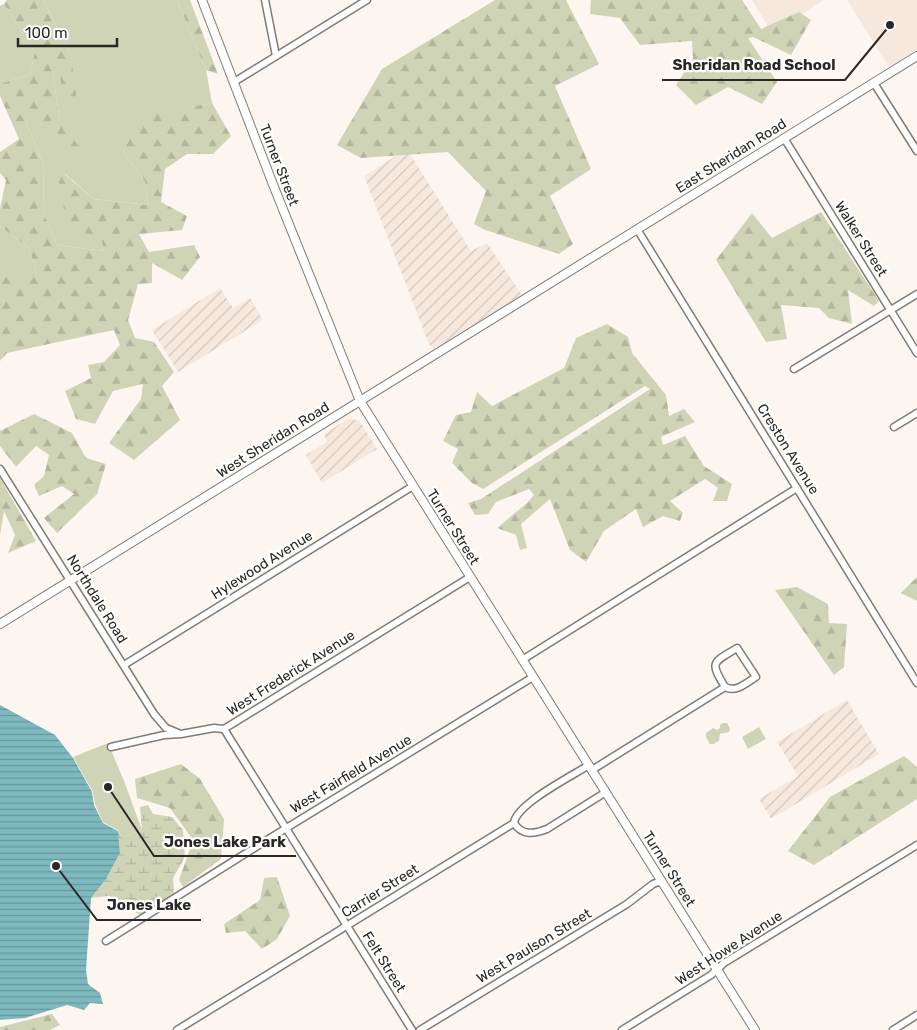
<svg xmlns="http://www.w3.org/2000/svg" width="917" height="1030" viewBox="0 0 917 1030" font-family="Rubik,sans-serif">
  <defs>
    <pattern id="industrial-furrows" width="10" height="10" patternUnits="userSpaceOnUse" patternTransform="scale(1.25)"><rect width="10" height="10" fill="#f6e8dd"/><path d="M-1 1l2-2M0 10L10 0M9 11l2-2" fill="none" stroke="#d3c7be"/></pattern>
    <pattern id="forest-firs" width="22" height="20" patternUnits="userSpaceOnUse" patternTransform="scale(1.25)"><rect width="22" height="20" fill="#d0d4b7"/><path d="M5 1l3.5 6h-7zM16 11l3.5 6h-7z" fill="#b3b69d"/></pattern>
    <pattern id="wetland-marsh" width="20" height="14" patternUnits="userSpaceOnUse" patternTransform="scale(1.25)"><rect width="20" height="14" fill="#d0d4b7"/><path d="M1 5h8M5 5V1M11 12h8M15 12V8" fill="none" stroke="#b3b69d"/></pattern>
    <pattern id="water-rules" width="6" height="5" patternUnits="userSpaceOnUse" patternTransform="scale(1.25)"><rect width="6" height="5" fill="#7eb9c0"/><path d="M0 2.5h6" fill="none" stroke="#67969c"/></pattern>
  </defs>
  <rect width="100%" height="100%" fill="#fdf6f0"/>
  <!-- built -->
  <g fill="#f6e8dd">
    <path d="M752 0H824L772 33Z"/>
    <path d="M847 0H917V49L889 67Z"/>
  </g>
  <!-- industrial -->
  <g fill="url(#industrial-furrows)">
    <path d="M407 149 471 251 487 243 522 295 433 349 429 344 364 176Z"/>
    <path d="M220 288 233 308 250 298 263 320 178 372 152 330Z"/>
    <path d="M349 418 360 421 377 449 322 483 306 455 327 442 324 434Z"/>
    <path d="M847 700 879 754 771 819 759 799 798 776 777 742Z"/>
  </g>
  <!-- green -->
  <g fill="#d0d4b7">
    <path d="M43 0H177L206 70 212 103 141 117 123 152 145 181 148 205 94 199 64 173 101 238 104 251 57 245 43 211 44 165 25 121 28 112 37 121H60L53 75 59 70 71 55Z"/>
    <path d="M4 4 35 51 30 74 0 84V6Z"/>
    <path d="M0 226 29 248 37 274 19 290 0 270Z"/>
    <path d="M723 723H727L730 728 729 732 720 734 719 741 713 744H710L706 737V733L713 728 717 730 720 728V725Z"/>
    <path d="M759 727 766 739 748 749 742 737Z"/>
    <path d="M108 743 124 781 142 830 122 838 118 830 103 822 95 804 93 792 73 757Z"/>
  </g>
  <!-- forest -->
  <g fill="url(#forest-firs)">
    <path d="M7 0H43L71 55 77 103 66 108 59 71 53 75 60 121 83 152 71 157 28 113 25 121 44 165 43 211 57 245 104 251 101 238 71 234 66 220 59 182 63 173 94 199 148 205 145 181 123 152 141 116 212 103 231 136 213 154H187L165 169 161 202 187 216 182 230 139 234 149 252 194 245 200 257 182 280 152 263V283L138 284 128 320 135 338 154 342 174 372 162 386 180 420 134 460 109 443 141 399 143 384 113 391 95 424 76 419 65 391 91 378 88 365 104 362 120 345 114 330 7 353 0 361V270L19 289 37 274 29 248 0 226V209L6 180 0 173V152L19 139 0 96V84L30 74 35 51 4 4Z"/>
    <path d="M177 0H190L218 74 206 70Z"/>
    <path d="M495 0H566L599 64 555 86 591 169 550 196 573 244 559 254 485 230 474 224 486 191 448 152 361 158 337 145 382 69Z"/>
    <path d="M591 0H742L761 29 799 12 811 20 791 55 753 37 748 38 777 82 762 104 728 87 696 105 676 85 693 59 692 41 640 45 620 18 590 14Z"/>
    <path d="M821 212 879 301 874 306 848 290 852 324 829 318 819 308 781 305 787 339 766 342 716 260 752 213 772 238Z"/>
    <path d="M607 324 628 337 632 353 666 395 669 416 684 409 695 422 661 437 663 445 685 436 704 466 732 484 727 501H713L718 488 705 479 670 501 683 513 680 521 663 516 643 527 636 509 604 531 586 562 570 550 550 499 521 524 527 548 520 550 516 535 497 528 527 503 534 495 529 489 496 502 488 514 475 515 468 503 481 499 650 389 645 386 483 489 472 483 452 463 458 449 443 441 456 415 471 412 477 392 492 406 564 368 576 338Z"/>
    <path d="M34 414 72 433 86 458 106 464 97 494 57 533 44 518 74 494 62 486 39 496 34 485 44 476 49 455 36 446 16 467 0 446V431Z"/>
    <path d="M0 478 36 541 8 553 15 535 4 511 0 535Z"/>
    <path d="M917 577V601L901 593Z"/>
    <path d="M797 587 828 604 829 623 847 624 844 667 834 675 775 590Z"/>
    <path d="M904 756 917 767V799L814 865 788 851 830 797Z"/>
    <path d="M181 764 200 779 224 819 221 859 183 887 179 880 193 840 170 808 137 798 135 779Z"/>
    <path d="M277 877 290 916 277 939 262 949 245 931 226 933 224 924 260 900 264 878Z"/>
    <path d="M52 1014 60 1025 50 1030H0V1027Z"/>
  </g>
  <!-- wetland -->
  <path fill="url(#wetland-marsh)" d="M148 805 153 814 172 817 183 830 185 857 173 878 174 894 140 915 109 896 91 898 106 879 120 853 118 831 122 838 142 830 140 807Z"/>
  <!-- water -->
  <path fill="url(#water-rules)" d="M0 705 55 735 73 758 92 792 94 805 103 823 118 831 120 853 106 879 91 898 86 970 88 984 100 993 103 1004 90 1003 84 1010 67 1005 25 1018 0 1020Z"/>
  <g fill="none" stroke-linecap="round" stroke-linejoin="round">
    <defs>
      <g id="minor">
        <path d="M265 0 276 56"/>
        <path d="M234 82 367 0"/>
        <path d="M874 83 917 151"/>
        <path d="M784 138 917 353"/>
        <path d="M637 229 917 683"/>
        <path d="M794 369 917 294"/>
        <path d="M894 427 917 413"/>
        <path d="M0 469 154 714 166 728 178 733"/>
        <path d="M522 660 797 488"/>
        <path d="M124 665 413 486"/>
        <path d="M224 729 412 1030"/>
        <path d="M111 747 164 735 181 734 214 728 224 729 470 577"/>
        <path d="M592 770 725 687C736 693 746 683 756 677L737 648C713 663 709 661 725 687"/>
        <path d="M514 823C522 836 534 834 547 829L606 792"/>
        <path d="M106 941 275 835 533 677"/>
        <path d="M177 1030 514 823C516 804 572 776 589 765"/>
        <path d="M420 1030 627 904 653 884 661 881"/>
        <path d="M622 1030 711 975 724 963 917 845"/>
        <path d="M893 1030 917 1015"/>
      </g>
      <g id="tertiary">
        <path d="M202 0 274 187 360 401 755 1030"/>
        <path d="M0 624 917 56"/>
      </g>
    </defs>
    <!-- minor casing -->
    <use href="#minor" stroke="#817b76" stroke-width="9"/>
    <!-- tertiary casing -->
    <use href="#tertiary" stroke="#817b76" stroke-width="10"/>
    <!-- minor -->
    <use href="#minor" stroke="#fff" stroke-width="6"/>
    <!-- tertiary -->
    <use href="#tertiary" stroke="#fff" stroke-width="8"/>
  </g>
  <g text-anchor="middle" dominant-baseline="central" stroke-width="4.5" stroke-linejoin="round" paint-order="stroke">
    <!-- street labels -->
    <g font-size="14" fill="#2a2725" stroke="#fff">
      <text transform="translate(731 156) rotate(-32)">East Sheridan Road</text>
      <text transform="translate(279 165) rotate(69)">Turner Street</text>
      <text transform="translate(861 239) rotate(58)">Walker Street</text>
      <text transform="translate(273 440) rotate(-32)">West Sheridan Road</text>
      <text transform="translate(788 449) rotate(58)">Creston Avenue</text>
      <text transform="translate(453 527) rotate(58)">Turner Street</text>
      <text transform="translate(262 565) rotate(-32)">Hylewood Avenue</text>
      <text transform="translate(97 599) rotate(58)">Northdale Road</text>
      <text transform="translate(291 673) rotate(-32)">West Frederick Avenue</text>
      <text transform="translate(351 774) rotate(-31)">West Fairfield Avenue</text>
      <text transform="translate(669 869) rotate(58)">Turner Street</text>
      <text transform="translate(380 891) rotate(-32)">Carrier Street</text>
      <text transform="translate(534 946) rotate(-31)">West Paulson Street</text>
      <text transform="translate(729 948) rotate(-33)">West Howe Avenue</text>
      <text transform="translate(384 962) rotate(58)">Felt Street</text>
    </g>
  </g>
  <!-- callouts -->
  <path fill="none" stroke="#2a2725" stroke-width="2" d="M890 25L845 80H662M108 787L154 856H296M56 866L97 920H201"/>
  <g fill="#2a2725" stroke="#fff" stroke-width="2">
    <circle cx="890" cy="25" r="5"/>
    <circle cx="108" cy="787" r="5"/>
    <circle cx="56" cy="866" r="5"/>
  </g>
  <g font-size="15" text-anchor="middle" font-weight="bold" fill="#2a2725" stroke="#fff" stroke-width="4.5" stroke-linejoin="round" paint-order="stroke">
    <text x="754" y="70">Sheridan Road School</text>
    <text x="225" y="847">Jones Lake Park</text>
    <text x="149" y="910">Jones Lake</text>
  </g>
  <!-- scale -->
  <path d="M18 38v8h99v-8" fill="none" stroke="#2a2725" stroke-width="2.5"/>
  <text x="25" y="38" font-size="15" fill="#2a2725" stroke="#ffffff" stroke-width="4" paint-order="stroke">100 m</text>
</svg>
